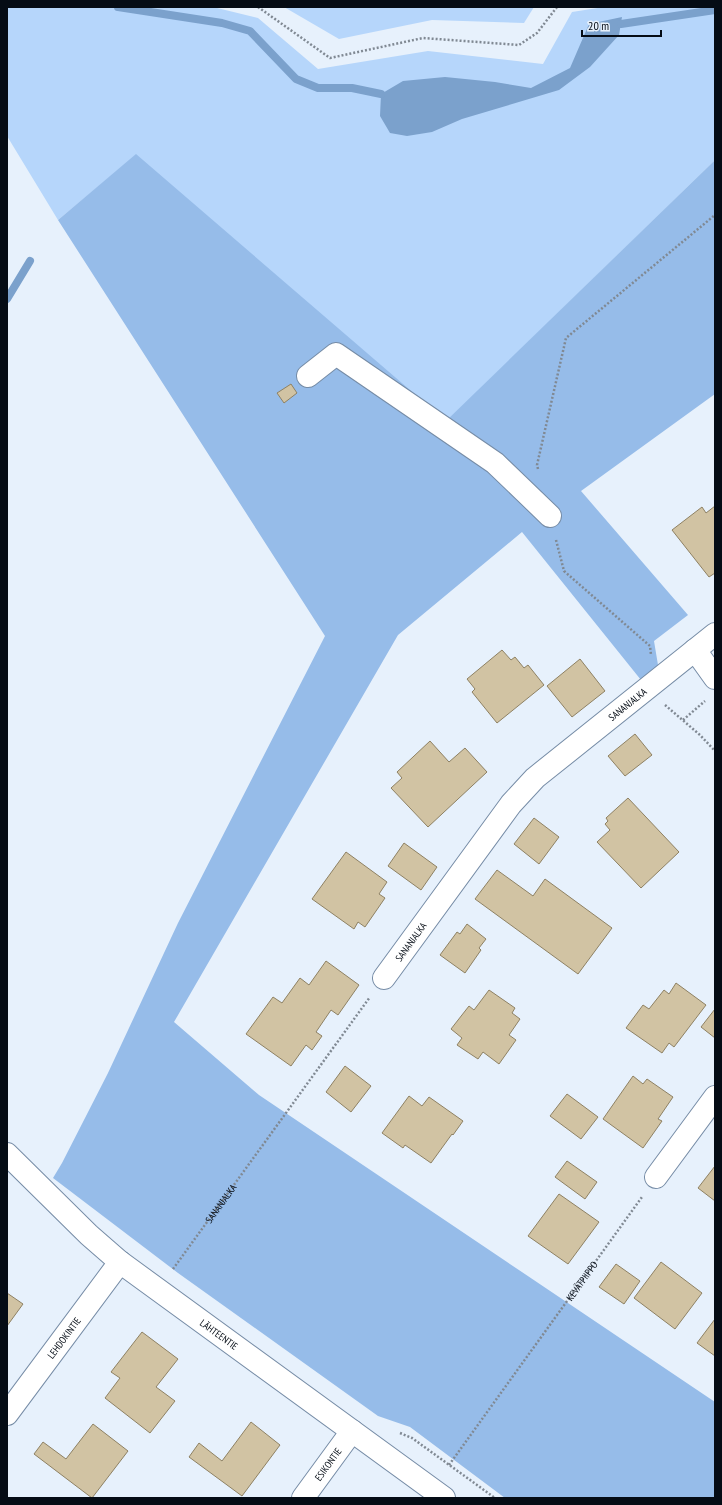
<svg xmlns="http://www.w3.org/2000/svg" width="722" height="1505" viewBox="0 0 722 1505" font-family="'PT Sans Narrow',sans-serif">
  <rect width="100%" height="100%" fill="#e7f1fc"/>
  <!-- green -->
  <g fill="#b6d6fb">
    <path d="M7 7H213L258 18 318 69 428 51 543 64 572 12 604 7H715V160L446 422 136 155 58 220 7 136Z"/>
    <path d="M284 7H534L524 23 432 20 339 39Z"/>
  </g>
  <!-- forest -->
  <path fill="#96bce9" d="M136 154 446 421 715 160V394L581 491 688 615 654 641 658 665 641 680 522 532 398 635 174 1022 259 1095 715 1402V1498H505L410 1427 378 1416 178 1273 53 1178 62 1163 108 1073 178 923 325 636 58 220Z"/>
  <!-- water -->
  <path fill="#7ba1cc" d="M622 17 619 35 590 67 559 90 462 119 432 132 407 136 390 133 380 116 381 94 403 81 445 77 495 82 531 88 570 68 589 24Z"/>
  <g fill="none" stroke-linecap="round" stroke-linejoin="round">
    <!-- stream -->
    <g stroke="#7ba1cc" stroke-width="8">
      <path d="M118 7 222 23 250 31 296 79 318 88H352L381 94"/>
      <path d="M621 24 715 10"/>
      <path d="M7 299 30 261"/>
    </g>
  </g>
  <!-- building -->
  <g fill="#d1c3a3" stroke="#8e8163">
    <path d="M291 384 297 393 284 403 277 393Z"/>
    <path d="M715 506V573L709 577 672 530 702 507 706 513Z"/>
    <path d="M502 650 511 660 515 657 524 668 528 665 544 685 497 723 472 692 475 689 467 679Z"/>
    <path d="M580 659 605 691 572 717 547 686Z"/>
    <path d="M635 734 652 755 625 776 608 756Z"/>
    <path d="M430 741 449 762 465 748 487 772 428 827 391 788 402 778 397 772Z"/>
    <path d="M628 798 679 852 641 888 597 842 610 830 605 824 608 821 606 818Z"/>
    <path d="M534 818 559 837 539 864 514 844Z"/>
    <path d="M404 843 437 867 421 890 388 866Z"/>
    <path d="M346 852 387 882 379 894 385 898 365 927 358 922 354 929 312 899Z"/>
    <path d="M497 870 533 896 545 879 612 928 578 974 475 899Z"/>
    <path d="M467 924 486 939 479 948 481 950 465 973 440 955 457 932 460 934Z"/>
    <path d="M326 961 359 985 338 1015 331 1010 316 1032 322 1036 312 1050 306 1045 291 1066 246 1034 273 997 282 1003 300 978 309 985Z"/>
    <path d="M676 983 706 1005 674 1047 669 1043 662 1053 626 1028 643 1005 649 1009 664 990 669 994Z"/>
    <path d="M489 990 515 1008 512 1013 520 1019 509 1035 516 1040 499 1064 483 1052 478 1059 457 1045 462 1038 451 1029 469 1006 474 1010Z"/>
    <path d="M715 1009V1038L701 1027Z"/>
    <path d="M345 1066 371 1086 351 1112 326 1092Z"/>
    <path d="M633 1076 643 1084 647 1079 673 1097 658 1119 662 1121 643 1148 603 1119Z"/>
    <path d="M567 1094 598 1117 581 1139 550 1116Z"/>
    <path d="M409 1096 422 1106 429 1097 463 1121 453 1135 452 1134 431 1163 405 1145 403 1148 382 1133Z"/>
    <path d="M567 1161 597 1182 585 1199 555 1177Z"/>
    <path d="M715 1166V1201L698 1188Z"/>
    <path d="M559 1194 599 1222 568 1264 528 1236Z"/>
    <path d="M661 1262 702 1293 675 1329 634 1298Z"/>
    <path d="M616 1264 640 1281 624 1304 599 1287Z"/>
    <path d="M7 1293 23 1304 7 1326Z"/>
    <path d="M715 1319V1356L697 1343Z"/>
    <path d="M142 1332 178 1359 156 1387 175 1401 150 1433 105 1398 120 1378 111 1372Z"/>
    <path d="M251 1422 280 1445 242 1496 189 1457 199 1443 222 1461Z"/>
    <path d="M93 1424 128 1451 92 1498 34 1454 43 1442 66 1459Z"/>
  </g>
  <g fill="none" stroke-linecap="round" stroke-linejoin="round">
    <defs>
      <g id="minor">
        <path d="M308 376 336 354 495 463 550 516"/>
        <path d="M695 650 715 678"/>
        <path id="s3" d="M384 978 511 804 535 778 715 634"/>
        <path id="s4" d="M7 1154 89 1235 120 1262 444 1498"/>
        <path d="M656 1177 715 1097"/>
        <path id="s5" d="M7 1414 120 1262"/>
        <path id="s6" d="M303 1498 352 1431"/>
      </g>
    </defs>
    <!-- minor casing -->
    <use href="#minor" stroke="#768ca6" stroke-width="24"/>
    <!-- path -->
    <g stroke="#808993" stroke-width="2.5" stroke-dasharray="2 2" stroke-linecap="butt">
      <path d="M258 7 330 58 423 38 519 45 537 33 557 7"/>
      <path d="M538 469 537 465 566 338 715 215"/>
      <path d="M556 540 564 571 650 646 651 655"/>
      <path d="M665 705 700 735 715 751"/>
      <path d="M683 720 705 701"/>
      <path id="s1" d="M173 1269 370 997"/>
      <path d="M400 1433 412 1438 495 1498"/>
      <path id="s2" d="M449 1465 642 1197"/>
    </g>
    <!-- minor -->
    <use href="#minor" stroke="#fff" stroke-width="22"/>
  </g>
  <g text-anchor="middle" dominant-baseline="central" stroke-width="4" stroke-linejoin="round" paint-order="stroke">
    <!-- street labels -->
    <g font-size="10" fill="#050c15" stroke="#e7f1fc">
      <text stroke="none"><textPath href="#s3" startOffset="369">SANANJALKA</textPath></text>
      <text stroke="none"><textPath href="#s3" startOffset="45">SANANJALKA</textPath></text>
      <text stroke="none"><textPath href="#s1" startOffset="81">SANANJALKA</textPath></text>
      <text stroke="none"><textPath href="#s2" startOffset="227">KEVÄTPIIPPO</textPath></text>
      <text stroke="none"><textPath href="#s4" startOffset="279">LÄHTEENTIE</textPath></text>
      <text stroke="none"><textPath href="#s5" startOffset="95">LEHDOKINTIE</textPath></text>
      <text stroke="none"><textPath href="#s6" startOffset="42">ESIKONTIE</textPath></text>
    </g>
  </g>
  <!-- border -->
  <rect width="722" height="1505" fill="none" stroke="#050c15" stroke-width="16"/>
  <!-- scale -->
  <path d="M582 30v6h79v-6" fill="none" stroke="#050c15" stroke-width="2"/>
  <text x="588" y="30" font-size="12" fill="#050c15" stroke="#e7f1fc" stroke-width="3" paint-order="stroke">20 m</text>
</svg>
